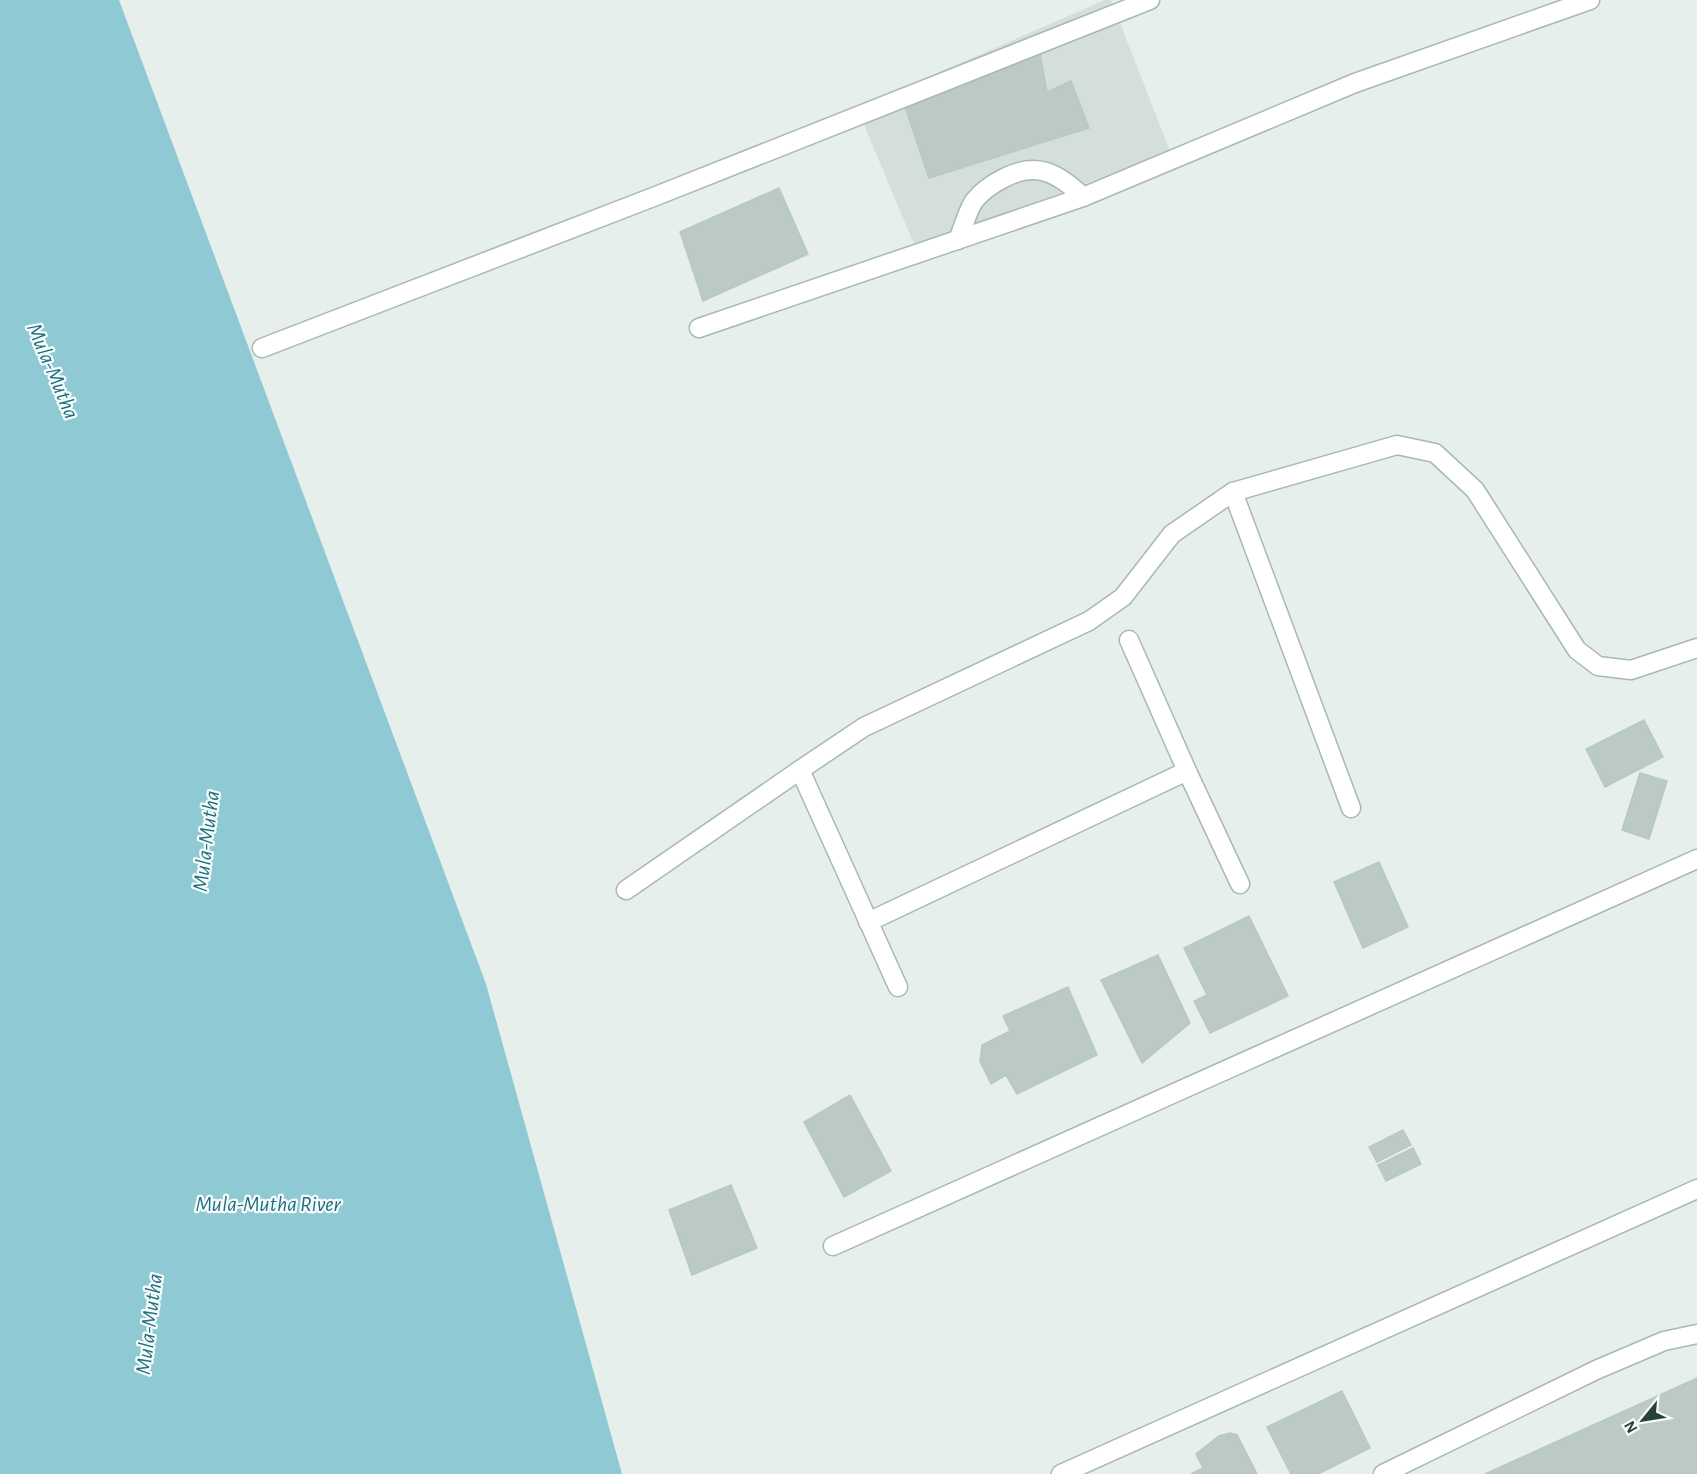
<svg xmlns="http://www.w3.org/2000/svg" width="1697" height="1474" viewBox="0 0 1697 1474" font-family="'Alegreya Sans',sans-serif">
  <rect width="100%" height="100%" fill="#e6efeb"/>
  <!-- built -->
  <path fill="#d4dfda" d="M1105 0H1111L1170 151 916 249 857 108Z"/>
  <!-- water -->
  <path fill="#8ec9d4" d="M0 0H119L486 984 622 1474H0Z"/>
  <!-- building -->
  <g fill="#bbcac4" stroke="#b8c9c2" stroke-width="1.5">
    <path d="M1040 53 1047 92 1071 81 1089 128 929 178 905 107Z"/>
    <path d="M779 188 808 254 703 301 680 232Z"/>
    <path d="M1644 720 1663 757 1605 787 1586 749Z"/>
    <path d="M1640 773 1667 781 1649 839 1622 830Z"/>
    <path d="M1379 862 1408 927 1363 948 1334 882Z"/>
    <path d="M1249 916 1288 996 1210 1033 1194 1001 1207 995 1184 948Z"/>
    <path d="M1158 955 1190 1023 1142 1063 1101 980Z"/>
    <path d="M1068 987 1097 1055 1017 1094 1006 1075 991 1084 980 1061 982 1045 1010 1031 1003 1016Z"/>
    <path d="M850 1095 891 1171 844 1197 804 1122Z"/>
    <path d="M1403 1130 1411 1145 1377 1162 1369 1147Z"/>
    <path d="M1413 1148 1421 1164 1386 1181 1378 1165Z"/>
    <path d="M731 1185 757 1248 692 1275 669 1210Z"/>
    <path d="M1697 1378V1474H1485Z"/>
    <path d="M1342 1391 1370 1448 1318 1474H1291L1267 1427Z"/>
    <path d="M1230 1433 1237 1435 1257 1474H1191L1203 1468 1196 1454 1219 1436Z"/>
  </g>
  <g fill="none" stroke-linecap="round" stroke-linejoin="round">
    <defs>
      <g id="minor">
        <path d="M958 240C963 228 967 212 974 201 982 191 992 184 1004 178 1037 161 1058 173 1083 197"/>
        <path d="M699 328 1083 197 1355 83 1590 0"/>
        <path d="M262 348 656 196 1150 0"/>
        <path d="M1233 492 1351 808"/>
        <path d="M800 770 898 987"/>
        <path d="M1187 771 1240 884"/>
        <path d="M626 890 800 770 864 727 1089 621 1123 597 1172 534 1233 492 1397 445 1435 453 1475 490 1577 650 1598 666 1631 670 1697 648"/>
        <path d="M868 922 1187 771 1129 640"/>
        <path d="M833 1246 1697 859"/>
        <path d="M1061 1474 1697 1189"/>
        <path d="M1383 1474 1596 1370 1664 1341 1697 1334"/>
      </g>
    </defs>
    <!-- minor casing -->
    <use href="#minor" stroke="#a8b8b2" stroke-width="21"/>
    <!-- minor -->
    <use href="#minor" stroke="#fff" stroke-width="18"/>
  </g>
  <g text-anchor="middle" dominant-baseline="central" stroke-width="4.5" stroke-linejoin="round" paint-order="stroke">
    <!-- water labels -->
    <g font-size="22" font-style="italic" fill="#1c6f80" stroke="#f7fbf9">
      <text transform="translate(53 371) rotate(67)">Mula-Mutha</text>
      <text transform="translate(206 841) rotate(-83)">Mula-Mutha</text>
      <text x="268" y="1204">Mula-Mutha River</text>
      <text transform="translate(149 1324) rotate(-83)">Mula-Mutha</text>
    </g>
  </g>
  <!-- north arrow -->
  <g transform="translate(1643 1420) rotate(240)" stroke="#f7fbf9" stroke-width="4.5" paint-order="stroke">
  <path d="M0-4.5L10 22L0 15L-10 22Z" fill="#24423a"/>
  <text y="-9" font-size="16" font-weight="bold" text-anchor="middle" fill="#24423a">N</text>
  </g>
</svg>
